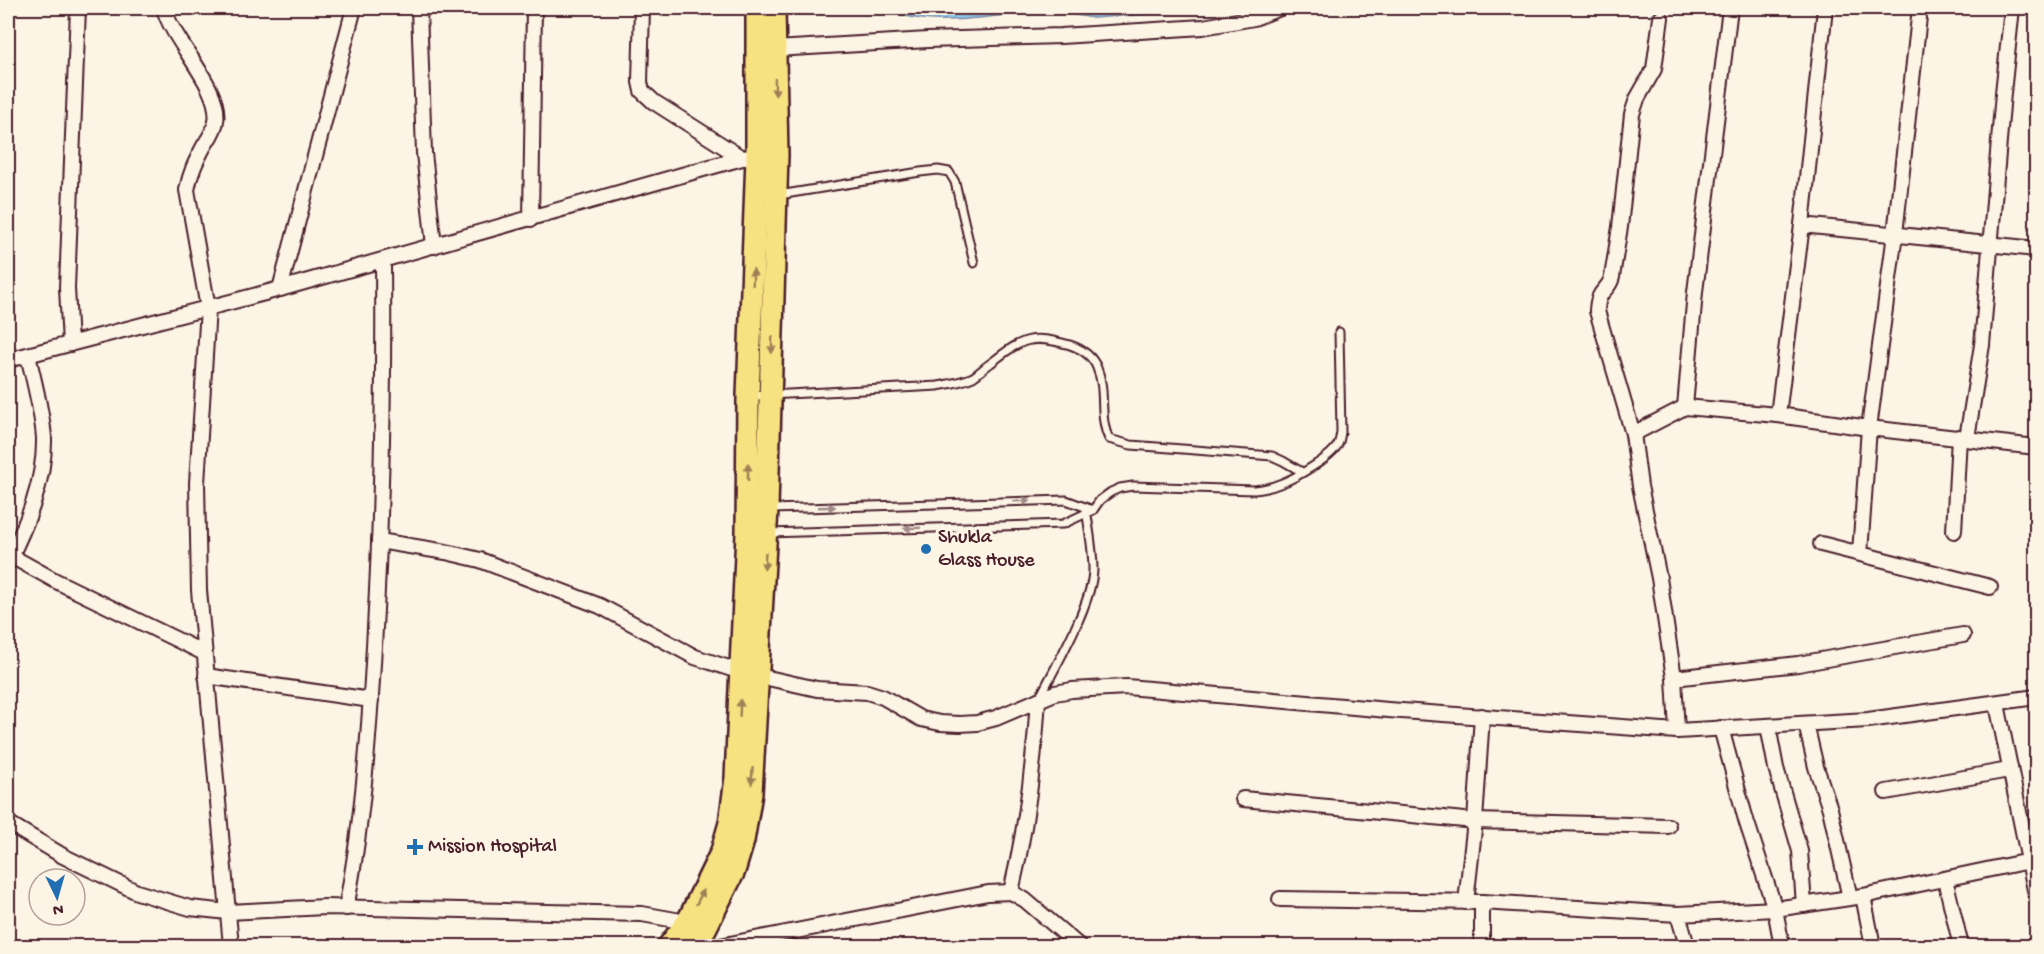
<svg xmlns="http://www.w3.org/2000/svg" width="2044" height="954" viewBox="0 0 2044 954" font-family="'Gochi Hand',sans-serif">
  <rect width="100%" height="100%" fill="#fcf5e5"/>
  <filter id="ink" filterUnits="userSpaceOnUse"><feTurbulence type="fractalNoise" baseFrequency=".0167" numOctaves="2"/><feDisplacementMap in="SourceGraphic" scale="12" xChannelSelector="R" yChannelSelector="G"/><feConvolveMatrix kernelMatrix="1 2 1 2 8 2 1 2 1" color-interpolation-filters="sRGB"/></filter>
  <g filter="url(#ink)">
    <!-- water -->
    <g fill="#92cbf1" stroke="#7586a2" stroke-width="1.5">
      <path d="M890 8H1013L1006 15C976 18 915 28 890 8Z"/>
      <path d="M1037 8H1162L1158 13 1093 18Z"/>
    </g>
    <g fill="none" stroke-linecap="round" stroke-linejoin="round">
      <!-- shore -->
      <g stroke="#67647a" stroke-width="1.5">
        <path d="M900 8 942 15 1002 9 1005 8"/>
        <path d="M1068 8 1093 12 1148 8"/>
      </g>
      <defs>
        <g id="service">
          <path d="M779 195 920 172 938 170 949 172 955 182 974 263"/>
          <path d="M750 396 938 386C949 384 962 382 973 377 979 373 985 367 991 363 1023 338 1031 334 1070 345 1082 349 1092 355 1097 368 1107 391 1098 416 1109 439L1131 445 1272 456 1283 461 1302 472"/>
          <path d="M771 509 1066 500 1093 510"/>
          <path d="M768 533 1063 524 1093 510 1100 500 1111 492 1120 488 1133 486 1254 490C1264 489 1273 487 1282 483 1295 478 1330 458 1337 446 1340 442 1340 437 1341 432L1339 332"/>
          <path d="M1039 699C1055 667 1092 605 1093 570 1093 549 1089 530 1086 509"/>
        </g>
        <g id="minor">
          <path d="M164 8C172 41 222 88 216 121 215 130 209 138 204 146 196 161 190 173 187 190L208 308 197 483 199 590 231 946"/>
          <path d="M419 8 424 153 434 246"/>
          <path d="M642 8 640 82 642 91 654 102 742 158"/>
          <path d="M1661 18 1654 69 1637 99 1632 114 1620 227 1612 277C1608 293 1598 287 1597 311L1633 434 1640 486 1659 578 1674 678 1677 731"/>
          <path d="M775 49 928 40 1061 36 1203 27 1254 18 1280 8"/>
          <path d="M531 219 534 8"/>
          <path d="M1802 225 2036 249"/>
          <path d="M280 289 354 8"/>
          <path d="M70 344 67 288 78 8"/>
          <path d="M8 360 280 289 742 158 763 156"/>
          <path d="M1685 407 1695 292 1730 8"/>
          <path d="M1778 415 1802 225 1825 8"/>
          <path d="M1633 434 1685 407 1778 415 1869 428 2036 447"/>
          <path d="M1967 438 1982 345 2003 93 2012 8"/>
          <path d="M1954 531 1959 437"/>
          <path d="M379 541 446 552 480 560 600 606 695 657 741 672"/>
          <path d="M1821 544 1990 587"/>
          <path d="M1860 553 1869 428 1895 234 1920 8"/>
          <path d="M11 556 56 581 204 653"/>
          <path d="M8 562C27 524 45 481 44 438 42 410 34 382 28 355"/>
          <path d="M206 676 371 700"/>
          <path d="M759 676 817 689 867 692 883 697 921 719 940 723 960 724 977 723 996 718 1055 693 1072 690 1127 687 1388 710 1677 731 1868 720 2036 697"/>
          <path d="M1674 678 1798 664 1963 635"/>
          <path d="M1997 704 2036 895"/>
          <path d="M1806 724 1816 767 1830 809 1850 898"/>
          <path d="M1768 726 1776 768 1800 851 1804 905"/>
          <path d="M1721 728 1746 820 1775 909 1782 946"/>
          <path d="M1886 792 2009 770"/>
          <path d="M1243 799 1475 821 1668 826"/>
          <path d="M8 823 63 856 137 892 190 908 228 912 325 907 642 914 692 923"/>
          <path d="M1945 879 1961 946"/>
          <path d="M1011 892C1026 829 1034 765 1038 700"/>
          <path d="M1863 896 1873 946"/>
          <path d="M1280 899 1482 902 1678 914 1775 909 1863 896 2029 861"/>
          <path d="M1466 902 1475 821 1482 716"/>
          <path d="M1482 902V946"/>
          <path d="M346 908C364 816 370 721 375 628 382 505 384 383 383 260"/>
          <path d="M1678 914 1687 946"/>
          <path d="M720 946 988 893 1011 892 1025 900 1079 946"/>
        </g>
        <g id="primary">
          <path d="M669 946 688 921 722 851 730 823 736 778 747 533 748 396 757 157V8"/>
          <path d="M693 946 705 929 734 871 743 841 751 793 767 509 777 155 774 8"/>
        </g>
      </defs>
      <!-- service casing -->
      <use href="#service" stroke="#4a1f2b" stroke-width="11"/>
      <!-- minor casing -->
      <use href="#minor" stroke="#4a1f2b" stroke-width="18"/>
      <!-- primary casing -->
      <use href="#primary" stroke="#4a1f2b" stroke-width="26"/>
      <!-- service -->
      <use href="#service" stroke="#fcf5e5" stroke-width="7"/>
      <!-- minor -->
      <use href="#minor" stroke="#fcf5e5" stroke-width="14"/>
      <!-- primary -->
      <use href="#primary" stroke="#f7e281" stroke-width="21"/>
    </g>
    <!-- one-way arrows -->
    <defs><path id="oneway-solid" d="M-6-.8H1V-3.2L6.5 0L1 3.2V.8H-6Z" transform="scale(1.5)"/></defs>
    <g fill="#a08056">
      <use href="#oneway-solid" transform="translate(775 87) rotate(89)"/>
      <use href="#oneway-solid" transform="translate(753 277) rotate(-88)"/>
      <use href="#oneway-solid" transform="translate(772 345) rotate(92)"/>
      <use href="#oneway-solid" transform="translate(748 472) rotate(-90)"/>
      <use href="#oneway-solid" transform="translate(765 561) rotate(93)"/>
      <use href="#oneway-solid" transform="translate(740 708) rotate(-87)"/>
      <use href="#oneway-solid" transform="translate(752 776) rotate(94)"/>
      <use href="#oneway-solid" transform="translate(700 897) rotate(-63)"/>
    </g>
    <g fill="#a38a88">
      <use href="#oneway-solid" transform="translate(1022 501) rotate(-2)"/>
      <use href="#oneway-solid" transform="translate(827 507) rotate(-2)"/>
      <use href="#oneway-solid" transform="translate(912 528) rotate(178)"/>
    </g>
  </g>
  <!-- markers -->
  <g fill="#1f6fb2" stroke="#fcf5e5" stroke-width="2">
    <circle cx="926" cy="549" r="6"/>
    <path d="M412 838h6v6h6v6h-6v6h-6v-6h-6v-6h6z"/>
  </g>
  <g text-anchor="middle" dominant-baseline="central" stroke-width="6" stroke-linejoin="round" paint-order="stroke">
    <!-- poi labels -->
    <g font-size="20" fill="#4a1f2b" stroke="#fcf5e5" text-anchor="start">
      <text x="938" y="538">Shukla<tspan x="938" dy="23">Glass House</tspan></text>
      <text x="428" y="847">Mission Hospital</text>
    </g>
  </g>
  <!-- margin -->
  <rect width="2044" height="954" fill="none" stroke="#fcf5e5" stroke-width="30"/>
  <rect x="15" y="15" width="2014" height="924" fill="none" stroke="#4a1f2b" stroke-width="2" filter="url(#ink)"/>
  <!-- north arrow -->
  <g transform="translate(57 897) rotate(175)"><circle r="28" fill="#fcf5e5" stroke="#b59f9b" stroke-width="1.5"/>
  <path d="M0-4.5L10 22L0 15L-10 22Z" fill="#1f6fb2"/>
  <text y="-9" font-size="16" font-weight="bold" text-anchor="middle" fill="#4a1f2b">N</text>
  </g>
</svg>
